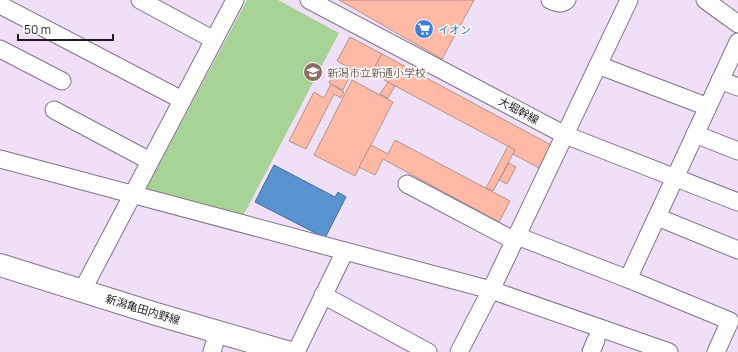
<svg xmlns="http://www.w3.org/2000/svg" width="738" height="352" viewBox="0 0 738 352" font-family="Manrope,'Noto Sans JP',sans-serif">
  <rect width="100%" height="100%" fill="#f0e0f7"/>
  <!-- green -->
  <path fill="#a7d396" d="M247 0H278L339 33 243 216 146 189Z"/>
  <!-- water -->
  <path fill="#5993cf" stroke="#486e9b" d="M274 165 335 197 338 192 346 197 325 238 255 202Z"/>
  <!-- building -->
  <g fill="#ffb9a4" stroke="#b0948b">
    <path d="M339 0H474L442 59Z"/>
    <path d="M350 37 382 54 369 78 337 61Z"/>
    <path d="M382 54 551 145 539 168 513 154 515 150 371 73Z"/>
    <path d="M336 69 350 76 343 90 329 83Z"/>
    <path d="M352 80 393 102 355 176 314 155Z"/>
    <path d="M388 82 395 86 388 98 380 94Z"/>
    <path d="M331 84 344 92 341 98 334 94 306 149 289 141 314 92 324 98Z"/>
    <path d="M395 140 510 201 499 222 383 159 375 175 359 167 371 145 388 154Z"/>
    <path d="M508 146 515 150 493 191 486 188Z"/>
    <path d="M509 163 516 167 507 184 499 180Z"/>
  </g>
  <g fill="none" stroke-linecap="round" stroke-linejoin="round">
    <defs>
      <g id="minor">
        <path d="M140 0 214 40"/>
        <path d="M309 0 565 135 738 202"/>
        <path d="M550 0C557 3 561 5 567 0"/>
        <path d="M705 0 738 24"/>
        <path d="M0 5 182 100"/>
        <path d="M0 49 62 81"/>
        <path d="M598 65 708 107"/>
        <path d="M720 80 738 87"/>
        <path d="M54 110 150 161"/>
        <path d="M695 134 738 151"/>
        <path d="M0 159 491 290 669 352"/>
        <path d="M407 184 515 241"/>
        <path d="M657 217 738 250"/>
        <path d="M517 236 628 279"/>
        <path d="M82 291 235 0"/>
        <path d="M323 295 428 352"/>
        <path d="M212 352 218 332"/>
        <path d="M296 352 345 251"/>
        <path d="M459 352 491 290 629 0"/>
        <path d="M591 352 596 340"/>
        <path d="M716 352 730 321 628 279 738 42"/>
      </g>
      <path id="major" d="M0 265 156 314 287 352"/>
    </defs>
    <!-- minor casing -->
    <use href="#minor" stroke="#817388" stroke-width="19"/>
    <!-- major casing -->
    <use href="#major" stroke="#817388" stroke-width="24"/>
    <!-- minor -->
    <use href="#minor" stroke="#fff" stroke-width="17"/>
    <!-- major -->
    <use href="#major" stroke="#fff" stroke-width="22"/>
  </g>
  <!-- icons -->
  <defs>
    <symbol id="supermarket-disc" viewBox="-11 -11 22 22"><circle r="9.5" fill="#3f7fe0" stroke="#fff"/><path d="M-6-5.5h2.5l.6 2H6L4.5 2H-2.5L-4.4-4H-6ZM-1.5 3.2a1.3 1.3 0 1 0 .1 0ZM3 3.2a1.3 1.3 0 1 0 .1 0Z" fill="#fff"/></symbol>
    <symbol id="school-disc" viewBox="-11 -11 22 22"><circle r="9.5" fill="#8d6e63" stroke="#fff"/><path d="M0-5L7-2L0 1L-7-2ZM-4 1L0 2.5L4 1V4Q0 6-4 4Z" fill="#fff"/></symbol>
  </defs>
  <g fill-rule="evenodd">
    <use href="#supermarket-disc" x="413" y="18" width="22" height="22"/>
    <use href="#school-disc" x="302" y="61" width="22" height="22"/>
  </g>
  <g text-anchor="middle" dominant-baseline="central" stroke-width="3" stroke-linejoin="round" paint-order="stroke">
    <!-- shop labels -->
    <g font-size="11" fill="#366cbe" stroke="#fff" text-anchor="start">
      <text x="438" y="29">イオン</text>
    </g>
    <!-- education labels -->
    <g font-size="11" fill="#785e54" stroke="#fff" text-anchor="start">
      <text x="327" y="72">新潟市立新通小学校</text>
    </g>
    <!-- street labels -->
    <g font-size="11" fill="#1f1921" stroke="#fff">
      <text transform="translate(519 110) rotate(28)">大堀幹線</text>
      <text transform="translate(143 309) rotate(17)">新潟亀田内野線</text>
    </g>
  </g>
  <!-- scale -->
  <path d="M18 34v6h95v-6" fill="none" stroke="#1f1921" stroke-width="2"/>
  <text x="24" y="34" font-size="12" fill="#1f1921" stroke="#ffffff" stroke-width="3" paint-order="stroke">50 m</text>
</svg>
